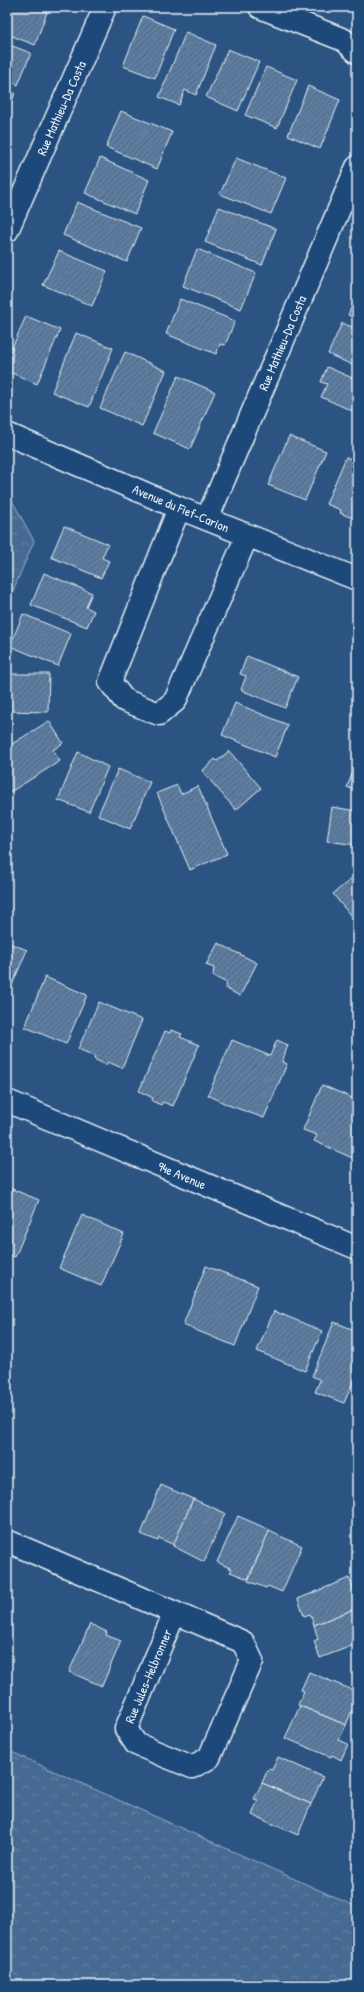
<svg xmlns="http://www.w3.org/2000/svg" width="364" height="1992" viewBox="0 0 364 1992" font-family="'Patrick Hand',sans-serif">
  <defs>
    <pattern id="forest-crowns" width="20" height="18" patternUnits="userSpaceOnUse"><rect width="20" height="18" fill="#476b93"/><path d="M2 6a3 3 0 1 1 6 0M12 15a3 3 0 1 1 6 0" fill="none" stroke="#6281a3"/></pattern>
    <pattern id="building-hatch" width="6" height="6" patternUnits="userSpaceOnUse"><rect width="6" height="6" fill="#5d7da1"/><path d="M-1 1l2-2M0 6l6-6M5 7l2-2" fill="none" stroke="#53657a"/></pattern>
  </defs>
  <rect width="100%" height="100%" fill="#2b5482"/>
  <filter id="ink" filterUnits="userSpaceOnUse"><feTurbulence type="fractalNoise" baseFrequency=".025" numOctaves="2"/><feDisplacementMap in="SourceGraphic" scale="8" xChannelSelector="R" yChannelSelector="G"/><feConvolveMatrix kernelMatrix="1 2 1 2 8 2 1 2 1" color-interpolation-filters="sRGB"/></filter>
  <g filter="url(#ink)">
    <!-- forest -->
    <g fill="url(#forest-crowns)" stroke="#98aec6">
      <path d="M7 491 34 541 7 605Z"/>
      <path d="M7 1750 357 1907V1985H7Z"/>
    </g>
    <!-- building -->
    <g fill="url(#building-hatch)" stroke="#e8f1f8">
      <path d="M7 7H35L47 12 35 45 7 34Z"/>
      <path d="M143 16 174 29 155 78 123 66Z"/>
      <path d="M186 32 216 45 196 95 185 90 179 105 159 97Z"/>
      <path d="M7 44 31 53 18 85 7 80Z"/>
      <path d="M228 49 259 62 238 111 206 97Z"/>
      <path d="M266 67 297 80 277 128 245 115Z"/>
      <path d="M308 86 340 100 320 149 288 135Z"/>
      <path d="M7 90 15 93 7 115Z"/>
      <path d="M121 111 172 132 157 169 106 147Z"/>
      <path d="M100 158 149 180 135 214 85 193Z"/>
      <path d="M236 158 286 178 271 214 220 194Z"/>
      <path d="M77 202 141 228 127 262 63 235Z"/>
      <path d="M219 207 276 229 262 265 205 242Z"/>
      <path d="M197 249 256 273 241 309 183 286Z"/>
      <path d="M59 251 107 271 92 306 43 285Z"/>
      <path d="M357 294V319L348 315Z"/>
      <path d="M180 299 235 321 225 345 220 344 216 354 166 334Z"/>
      <path d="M26 316 60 330 37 384 7 371V359Z"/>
      <path d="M342 323 357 329V367L328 354Z"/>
      <path d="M76 333 113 348 89 407 52 392Z"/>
      <path d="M125 352 166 371 142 426 100 408Z"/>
      <path d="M327 367 357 380V413L321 397 327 384 321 382Z"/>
      <path d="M178 376 215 392 190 449 153 433Z"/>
      <path d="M289 436 326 451 305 500 268 485Z"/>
      <path d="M346 457 357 462V520L340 513 341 510 326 504Z"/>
      <path d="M64 526 108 544 102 558 109 561 101 578 51 557Z"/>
      <path d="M44 573 92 593 86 607 94 611 87 627 31 605Z"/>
      <path d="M23 614 71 634 58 666 10 646Z"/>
      <path d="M247 656 298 677 285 708 241 690 246 676 240 674Z"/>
      <path d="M7 674H49L48 712 7 711Z"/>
      <path d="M235 703 288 725 275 757 222 735Z"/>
      <path d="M49 721 63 743 53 750 60 761 7 794V747Z"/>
      <path d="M229 751 261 788 236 810 202 771 215 759 217 761Z"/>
      <path d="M78 752 108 767 89 812 58 800Z"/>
      <path d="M357 762V791L347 787Z"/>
      <path d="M118 769 150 782 130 829 98 815Z"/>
      <path d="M177 785 181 794 198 786 227 854 190 870 157 793Z"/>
      <path d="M332 807 357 811V845L327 841Z"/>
      <path d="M357 874V919L355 921 333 894Z"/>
      <path d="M9 943 27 950 7 997V948Z"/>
      <path d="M218 943 257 963 240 996 225 988 227 983 213 976 214 968 206 965Z"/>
      <path d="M45 977 87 995 66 1044 25 1027Z"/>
      <path d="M99 1002 142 1020 122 1068 108 1062 106 1065 94 1059 95 1056 78 1049Z"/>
      <path d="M171 1030 182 1034 180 1037 199 1045 173 1106 163 1102 161 1105 152 1101 153 1098 139 1091 165 1031 170 1033Z"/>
      <path d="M232 1040 270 1056 277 1040 288 1045 282 1062 287 1064 264 1118 228 1105 208 1095Z"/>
      <path d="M322 1085 357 1100V1160L314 1141 317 1135 303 1130Z"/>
      <path d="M7 1187 39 1200 15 1257 7 1254Z"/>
      <path d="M82 1215 124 1234 101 1286 59 1268Z"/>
      <path d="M206 1266 258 1286 235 1346 183 1325Z"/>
      <path d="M274 1311 322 1331 305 1371 257 1351Z"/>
      <path d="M334 1322 357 1331V1372L344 1403 315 1392 320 1380 312 1376Z"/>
      <path d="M161 1485 193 1499 174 1545 159 1538 158 1541 141 1534Z"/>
      <path d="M193 1499 225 1513 204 1562 173 1546Z"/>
      <path d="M238 1516 270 1530 248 1579 230 1572 232 1569 217 1562Z"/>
      <path d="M269 1531 302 1546 282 1592 268 1586 266 1588 248 1581Z"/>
      <path d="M349 1578 357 1598V1608L314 1625 310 1614 304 1616 298 1599Z"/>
      <path d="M357 1608V1644L320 1658 314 1641 318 1639 314 1625Z"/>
      <path d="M90 1624 107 1632 106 1635 121 1641 102 1686 69 1672Z"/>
      <path d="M309 1672 357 1692V1698L346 1725 298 1705 304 1691 301 1690Z"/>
      <path d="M300 1706 346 1725 339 1740 348 1744 341 1760 332 1755 331 1757 285 1738Z"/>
      <path d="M278 1757 323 1777 311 1804 262 1783 268 1769 272 1770Z"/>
      <path d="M262 1783 311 1804 298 1835 252 1815 258 1800 254 1799Z"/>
    </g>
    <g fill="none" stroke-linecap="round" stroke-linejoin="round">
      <defs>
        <g id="minor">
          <path d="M260 7 344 40 357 52"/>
          <path d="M7 231 105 7"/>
          <path d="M7 434 179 508 357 579"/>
          <path d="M179 508 110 682 124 700 159 714 175 701 247 536"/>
          <path d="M207 519 357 167"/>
          <path d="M7 1101 357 1248"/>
          <path d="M7 1541 243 1642 252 1661 209 1758 192 1767 136 1744 126 1729 174 1614"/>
        </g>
      </defs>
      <!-- minor casing -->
      <use href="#minor" stroke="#e8f1f8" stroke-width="25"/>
      <!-- minor -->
      <use href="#minor" stroke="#1f4a7a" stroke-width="22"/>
    </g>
  </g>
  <g text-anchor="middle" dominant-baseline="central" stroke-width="3" stroke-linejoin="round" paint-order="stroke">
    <!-- street labels -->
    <g font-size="13" fill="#e8f1f8" stroke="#1f4a7a">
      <text transform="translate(61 108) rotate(-66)">Rue Mathieu-Da Costa</text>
      <text transform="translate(282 343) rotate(-67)">Rue Mathieu-Da Costa</text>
      <text transform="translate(181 508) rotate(23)">Avenue du Fief-Carion</text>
      <text transform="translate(182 1175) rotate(23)">94e Avenue</text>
      <text transform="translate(148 1676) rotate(-67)">Rue Jules-Helbronner</text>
    </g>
  </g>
  <!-- margin -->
  <rect width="364" height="1992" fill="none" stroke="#1f4a7a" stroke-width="24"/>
  <rect x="12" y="12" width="340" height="1968" fill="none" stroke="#e8f1f8" stroke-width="1.5" filter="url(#ink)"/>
</svg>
